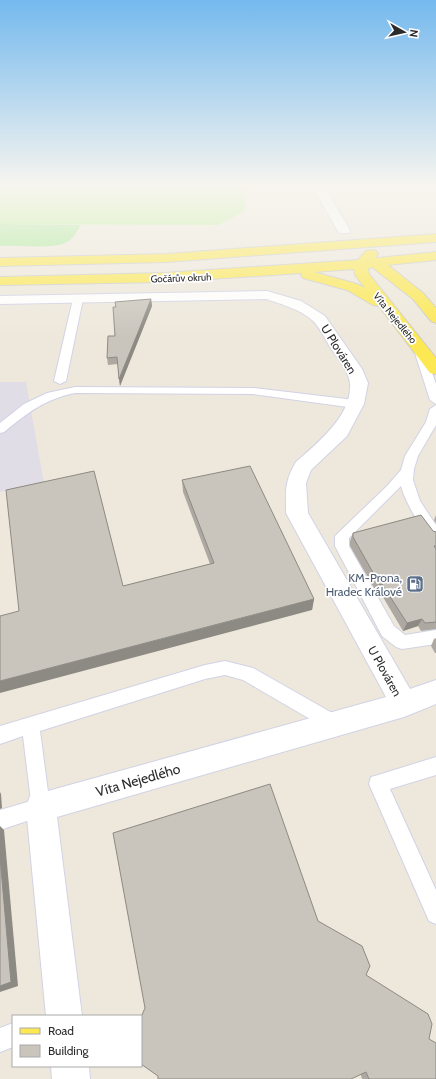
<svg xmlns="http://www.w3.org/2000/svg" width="436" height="1079" viewBox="0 0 436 1079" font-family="Cabin,sans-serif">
  <rect width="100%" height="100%" fill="#eee8dc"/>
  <!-- industrial -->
  <path fill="#e1dde6" d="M0 382H26L44 483 0 492Z"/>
  <!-- green -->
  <path fill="#a7e994" d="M0 224 81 225C77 231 73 240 65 243 52 249 16 245 0 246Z"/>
  <!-- pitch -->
  <path fill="#bcf18f" d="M0 186H244L245 209 243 212 218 225 0 224Z"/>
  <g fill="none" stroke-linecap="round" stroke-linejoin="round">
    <defs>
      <g id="lane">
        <path d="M78 296 83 299 66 381 60 384 54 381 73 299Z"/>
        <path d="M418 344 423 347 436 384V404L430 400 413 347Z"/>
        <path d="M75 387 253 388 355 400 361 404 355 408 253 394 75 393C43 400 29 412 4 432L0 433V423L24 404 47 393Z"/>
        <path d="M436 405V425L418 456 414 469 413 480 420 501 436 525V541C424 537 404 499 401 486L349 538V546L394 626 405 635 436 630V644L402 649 396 647 382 636 335 546V536L387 486 401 470 405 456 426 422 430 409Z"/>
        <path d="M225 661 253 668 341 718 344 724 341 730 335 732 329 730 243 680 225 675 205 679 40 731 50 807 48 814 0 830V810L31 801 23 736 0 744V726L205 665Z"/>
        <path d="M436 757V775L390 789 436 890V924L429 921 369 784 371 777 378 775Z"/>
        <path d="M13 1023V1047L0 1052V1028Z"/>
      </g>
      <g id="street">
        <path d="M312 186H324L350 230 349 233H339Z"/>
        <path d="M267 291 301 301 325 316 362 369 368 383 364 404 347 436 311 470 306 483 308 513 410 689 436 680V704L404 717 57 817 82 1016H46L26 807 30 796 386 697 286 513C286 491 284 482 296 462 317 443 352 416 350 384 349 371 337 357 330 347 325 339 321 330 315 323 305 311 281 304 266 299L0 304V296Z"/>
        <path d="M51 1066H89L90 1079H52Z"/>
      </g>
      <g id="primary">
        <path d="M436 234V242L166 262 0 266V258L166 254Z"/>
        <path d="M371 250 376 251 378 254 375 257 377 258 436 252V260L388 265 423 293 436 308V323L431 321 413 299 372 267 368 269 369 274 436 358V374L430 373 379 306 373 305 347 290 303 278 301 275 302 273 164 282 0 285V277L164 273 358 260 366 251ZM354 269 355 275 365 288 357 284 314 272Z"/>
      </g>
    </defs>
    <!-- lane casing -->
    <use href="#lane" stroke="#d1d2e5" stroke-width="2"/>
    <!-- street casing -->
    <use href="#street" stroke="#d1d2e5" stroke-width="2"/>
    <!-- primary casing -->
    <use href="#primary" stroke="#ccc" stroke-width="2"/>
    <!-- lane -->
    <use href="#lane" fill="#fff" fill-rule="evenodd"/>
    <!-- street -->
    <use href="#street" fill="#fff" fill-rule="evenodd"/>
    <!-- primary -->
    <use href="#primary" fill="#fce853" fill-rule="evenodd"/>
  </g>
  <!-- wall -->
  <g fill="#ada9a2">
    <path d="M151 299 152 306 120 386 118 364 108 365 107 358 115 336 116 307Z"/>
    <path d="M182 480 314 599 312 610 123 586 210 564 183 492Z"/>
    <path d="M436 515V523L434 520Z"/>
    <path d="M433 531 436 532V629L421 631 418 626 403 631 380 592 377 593 350 546V541L353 533Z"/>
    <path d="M436 638V653H435L431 646 434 639Z"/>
    <path d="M318 921 366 975 429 1039 436 1079H362Z"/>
  </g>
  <!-- shaded-wall -->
  <g fill="#8d8a84">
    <path d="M151 299 152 306 120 386 119 379Z"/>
    <path d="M382 584 380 592 377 593 380 585Z"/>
    <path d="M314 599 312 610 0 693V681Z"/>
    <path d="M422 619 418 626 403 631 407 623Z"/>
    <path d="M0 792 1 794 2 808 0 809Z"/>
    <path d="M0 826 4 830 18 986 0 992Z"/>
  </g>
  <!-- building -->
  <g fill="#c9c5bc" stroke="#8d8a84">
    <path d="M151 299 137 335 119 379 117 357 107 358 108 336H115L113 307H116L115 302Z"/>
    <path d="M250 466 314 599 0 681V616L19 611 6 490 94 471 123 586 214 563 182 480Z"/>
    <path d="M421 515 433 531 436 532V546H434L436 549V622L425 623 422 619 407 623 382 584 380 585 353 537V533Z"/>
    <path d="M270 784 318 921 362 946 370 966 366 975 428 1014 432 1024 429 1039 436 1043V1079H369L366 1072 351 1079H158V1076L141 1064V1017L145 1008 113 833Z"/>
    <path d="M0 857 11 982 0 986Z"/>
  </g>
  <!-- sky -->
  <linearGradient id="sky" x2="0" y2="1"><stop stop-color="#74b9ee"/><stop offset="0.55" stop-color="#f7f5ef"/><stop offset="1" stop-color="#f7f5ef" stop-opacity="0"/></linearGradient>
  <rect width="436" height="337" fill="url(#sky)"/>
  <!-- icons -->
  <defs>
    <symbol id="fuel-square" viewBox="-11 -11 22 22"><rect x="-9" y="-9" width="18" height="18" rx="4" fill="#5c6f8a" stroke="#fff"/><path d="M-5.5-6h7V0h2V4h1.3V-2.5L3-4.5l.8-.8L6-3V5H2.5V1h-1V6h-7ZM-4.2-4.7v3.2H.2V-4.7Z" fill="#fff"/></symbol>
  </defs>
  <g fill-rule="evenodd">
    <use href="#fuel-square" x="405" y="574" width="20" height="20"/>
  </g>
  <g text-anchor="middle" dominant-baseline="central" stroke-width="3.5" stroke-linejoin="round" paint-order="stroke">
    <!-- far-street labels -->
    <g font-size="10" fill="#2b2b2b" stroke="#fff">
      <text transform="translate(181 278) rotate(-2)">Gočárův okruh</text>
      <text transform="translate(395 318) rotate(51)">Víta Nejedlého</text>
    </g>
    <!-- street labels -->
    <g font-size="12" fill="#2b2b2b" stroke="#fff">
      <text transform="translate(339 349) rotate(58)">U Plováren</text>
      <text transform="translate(385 671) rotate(61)">U Plováren</text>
    </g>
    <!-- service labels -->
    <g font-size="12" fill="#4e5e75" stroke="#fff" text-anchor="end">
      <text x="402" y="577">KM-Prona,<tspan x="402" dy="14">Hradec Králové</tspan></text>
    </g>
    <!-- near-street labels -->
    <g font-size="14" fill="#2b2b2b" stroke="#fff">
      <text transform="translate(138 780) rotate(-16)">Víta Nejedlého</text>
    </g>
  </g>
  <!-- legend -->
  <rect x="12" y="1015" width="130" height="52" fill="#ffffff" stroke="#aaaaaa"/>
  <rect x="20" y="1028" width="20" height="6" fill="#fce853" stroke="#aaaaaa"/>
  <text x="48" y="1035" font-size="12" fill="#2b2b2b">Road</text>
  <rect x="20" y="1045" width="20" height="12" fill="#c9c5bc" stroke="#aaaaaa"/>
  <text x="48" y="1055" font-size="12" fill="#2b2b2b">Building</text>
  <!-- north arrow -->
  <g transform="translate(404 32) rotate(98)" stroke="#ffffff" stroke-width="3" paint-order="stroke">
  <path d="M0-3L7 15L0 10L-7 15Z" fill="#2b2b2b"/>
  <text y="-6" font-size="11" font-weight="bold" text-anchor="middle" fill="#2b2b2b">N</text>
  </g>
</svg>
